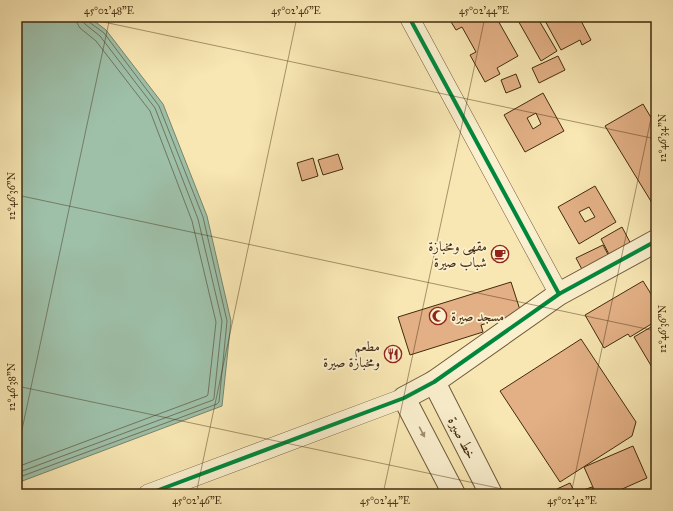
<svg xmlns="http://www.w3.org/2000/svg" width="673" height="511" viewBox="0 0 673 511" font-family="'IM FELL Great Primer',Amiri,serif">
  <rect width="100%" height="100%" fill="#f8e7b3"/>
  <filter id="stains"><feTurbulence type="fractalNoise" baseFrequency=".005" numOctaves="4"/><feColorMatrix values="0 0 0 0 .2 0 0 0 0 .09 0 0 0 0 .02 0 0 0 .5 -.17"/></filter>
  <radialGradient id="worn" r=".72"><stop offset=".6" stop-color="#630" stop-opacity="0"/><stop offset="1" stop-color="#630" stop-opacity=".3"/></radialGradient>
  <!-- water -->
  <path fill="#9ec0a9" stroke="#7a846b" d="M17 17H89L106 30 163 104 207 216 231 321 222 406 17 483Z"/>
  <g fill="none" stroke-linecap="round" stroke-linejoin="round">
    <!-- shore -->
    <g stroke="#70765c" stroke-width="1">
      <path d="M17 467 207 396 208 394 216 322 192 221 150 111 96 41 80 28 77 23 76 17"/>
      <path d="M17 473 213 400 214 398 222 321 198 219 155 108 100 36 85 24 83 21 82 17"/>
      <path d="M17 478 217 404 219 402 227 321 203 217 159 106 104 33 89 22 87 17"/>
    </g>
  </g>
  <!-- building -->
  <g fill="#e3b085" stroke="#432b0f" fill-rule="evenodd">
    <path d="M448 17H496L518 56 497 68 500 74 485 82 470 55 476 52 462 27 456 30Z"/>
    <path d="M516 17H537L557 51 541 61Z"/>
    <path d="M543 17H579L591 40 582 45 580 40 561 50Z"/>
    <path d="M558 56 565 70 539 83 532 68Z"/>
    <path d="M516 74 521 87 506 93 501 80Z"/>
    <path d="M543 93 564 131 525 152 504 115ZM536 113 541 124 533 129 527 118Z"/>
    <path d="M643 104 656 126V201L652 203 605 126Z"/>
    <path d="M338 154 343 169 323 175 318 160Z"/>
    <path d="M313 158 318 176 302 181 297 163Z"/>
    <path d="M595 186 616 222 579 244 558 207ZM589 207 595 217 585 222 579 212Z"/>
    <path d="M622 227 633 248 612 260 601 239Z"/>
    <path d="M603 245 613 264 586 277 576 258Z"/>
    <path d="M643 281 656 302V317L651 320 653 323 630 337 628 334 604 348 585 315Z"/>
    <path d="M511 282 521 313 481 325 483 332 410 355 398 317Z"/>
    <path d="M656 324V374L634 337Z"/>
    <path d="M581 339 636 422 632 436 560 482 500 391Z"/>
    <path d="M633 446 647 478 611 494H596L584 467Z"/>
    <path d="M570 483 575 493 592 487 595 494H559L557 489Z"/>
  </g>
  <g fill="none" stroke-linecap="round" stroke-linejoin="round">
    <defs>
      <g id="minor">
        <path d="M409 17 559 294"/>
        <path d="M148 494 404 398"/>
      </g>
      <g id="tertiary">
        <path d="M434 382 491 494"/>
        <path d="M454 494 404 398 434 382 559 294 656 241"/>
      </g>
    </defs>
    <!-- minor casing -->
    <use href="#minor" stroke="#705a38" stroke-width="20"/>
    <!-- tertiary casing -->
    <use href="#tertiary" stroke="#705a38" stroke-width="24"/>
    <!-- minor -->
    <use href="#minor" stroke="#faefce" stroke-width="19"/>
    <!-- tertiary -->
    <use href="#tertiary" stroke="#faefce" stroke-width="22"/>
    <defs>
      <g id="cycleway">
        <path d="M409 17 559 294"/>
        <path d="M148 494 404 398 434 382 559 294 656 241"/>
      </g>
    </defs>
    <!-- cycleway casing -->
    <use href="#cycleway" stroke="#faefce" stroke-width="6"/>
    <!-- cycleway -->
    <use href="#cycleway" stroke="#00873e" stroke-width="4"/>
  </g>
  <!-- one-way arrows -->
  <defs><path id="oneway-solid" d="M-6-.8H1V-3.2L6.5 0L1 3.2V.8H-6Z"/></defs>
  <use fill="#9e8d6e" href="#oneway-solid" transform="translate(422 432) rotate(62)"/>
  <!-- ticks -->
  <path fill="none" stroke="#432b0f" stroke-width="1" stroke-opacity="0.45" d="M80 17 656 139M17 195 656 331M17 386 526 494M17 453 110 17M196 494 297 17M383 494 485 17M571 494 656 95"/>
  <!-- icons -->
  <defs>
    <symbol id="cafe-ring" viewBox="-11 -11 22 22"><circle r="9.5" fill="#faefce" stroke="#8f2418" stroke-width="1.5"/><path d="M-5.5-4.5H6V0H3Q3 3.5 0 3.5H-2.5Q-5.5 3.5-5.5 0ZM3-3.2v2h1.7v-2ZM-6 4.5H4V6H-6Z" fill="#8f2418"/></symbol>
    <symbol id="mosque-ring" viewBox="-11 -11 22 22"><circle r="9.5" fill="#faefce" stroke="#8f2418" stroke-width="1.5"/><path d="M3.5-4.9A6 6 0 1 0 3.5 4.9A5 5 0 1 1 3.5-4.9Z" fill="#8f2418"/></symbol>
    <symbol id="restaurant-ring" viewBox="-11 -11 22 22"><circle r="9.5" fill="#faefce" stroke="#8f2418" stroke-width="1.5"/><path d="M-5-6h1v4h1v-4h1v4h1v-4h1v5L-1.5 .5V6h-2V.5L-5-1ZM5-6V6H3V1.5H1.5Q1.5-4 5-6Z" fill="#8f2418"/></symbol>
  </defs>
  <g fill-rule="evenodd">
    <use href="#cafe-ring" x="490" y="244" width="20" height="20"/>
    <use href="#mosque-ring" x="428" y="306" width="20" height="20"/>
    <use href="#restaurant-ring" x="383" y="344" width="20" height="20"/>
  </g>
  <g text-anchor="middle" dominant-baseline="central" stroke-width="3.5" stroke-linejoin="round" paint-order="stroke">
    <!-- poi labels -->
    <g font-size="14" fill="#432b0f" stroke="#faefce" text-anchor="end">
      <text x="487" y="246">مقهى ومخبازة<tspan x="487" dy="16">شباب صيرة</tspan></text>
      <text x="451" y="316" text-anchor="start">مسجد صيرة</text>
      <text x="380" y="346">مطعم<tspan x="380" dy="16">ومخبازة صيرة</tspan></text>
    </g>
    <!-- street labels -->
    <g font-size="14" fill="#432b0f" stroke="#faefce">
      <text transform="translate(462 438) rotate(63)">خط صيرة</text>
    </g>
  </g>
  <!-- margin -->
  <rect width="673" height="511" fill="none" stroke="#f8e7b3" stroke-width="44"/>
  <rect x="22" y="22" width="629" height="467" fill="none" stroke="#432b0f" stroke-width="1.5"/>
  <g font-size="10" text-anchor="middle" fill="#432b0f">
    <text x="109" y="14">45°02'48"E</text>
    <text x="296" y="14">45°02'46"E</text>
    <text x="484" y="14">45°02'44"E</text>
    <text transform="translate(662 138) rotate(-90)" y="4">12°46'34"N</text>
    <text transform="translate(11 196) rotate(-90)" y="4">12°46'36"N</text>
    <text transform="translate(662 329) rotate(-90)" y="4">12°46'36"N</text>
    <text transform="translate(11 387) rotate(-90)" y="4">12°46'38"N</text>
    <text x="197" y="504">45°02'46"E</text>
    <text x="385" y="504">45°02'44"E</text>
    <text x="572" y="504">45°02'42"E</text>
  </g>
  <rect width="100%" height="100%" filter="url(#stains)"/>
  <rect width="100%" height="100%" fill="url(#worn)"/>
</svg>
